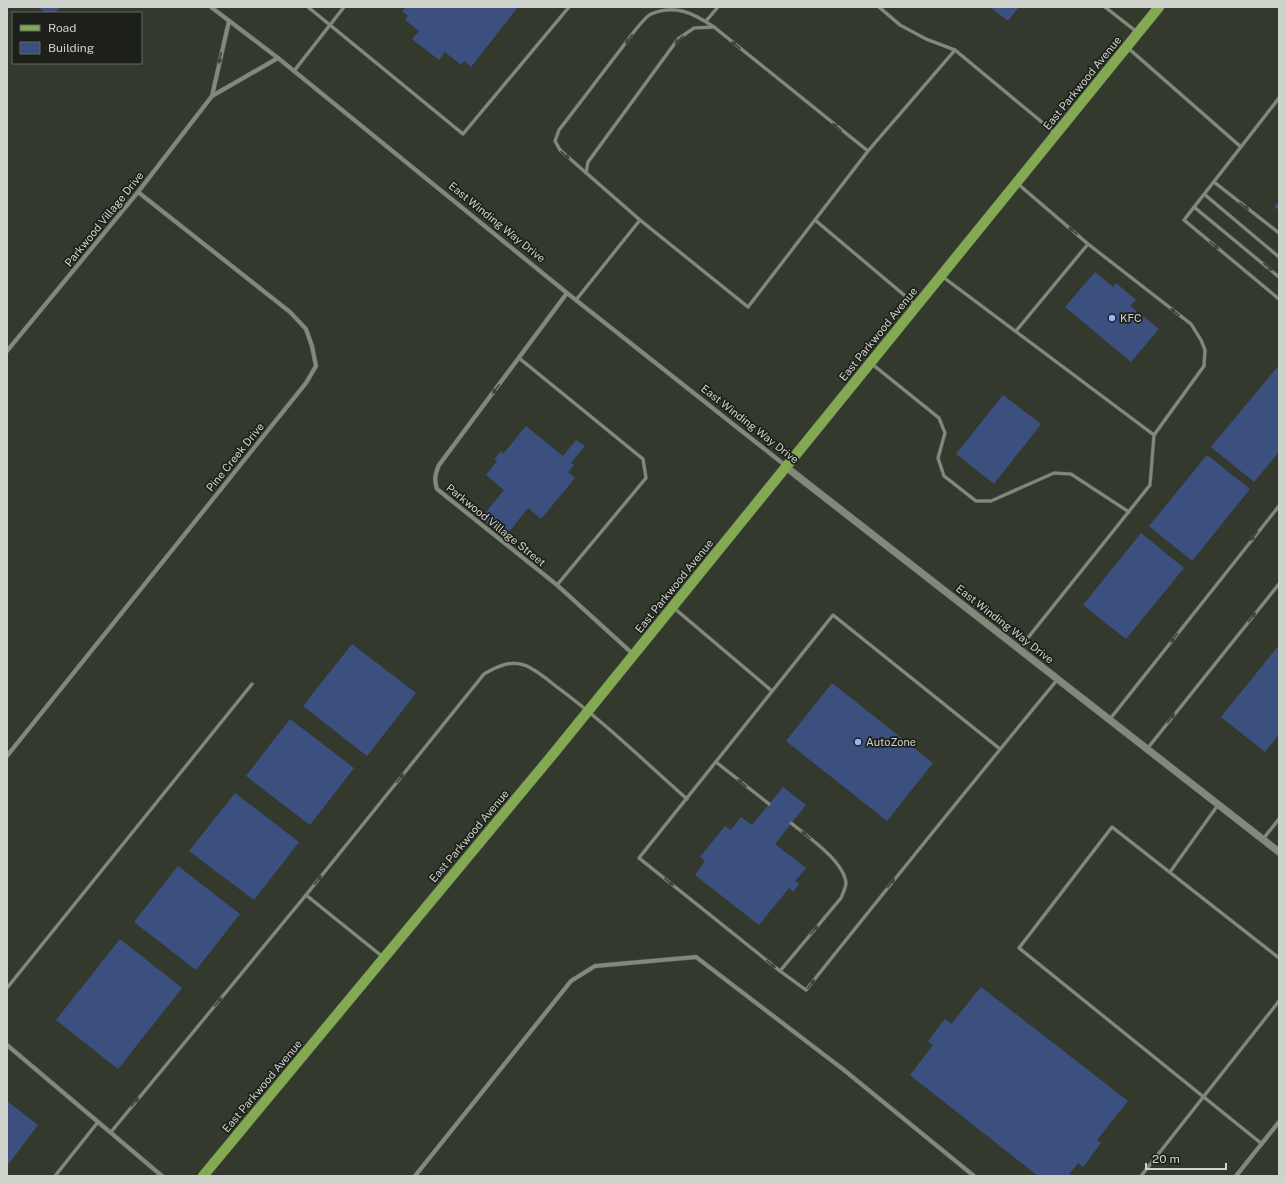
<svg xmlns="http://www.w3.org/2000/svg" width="1286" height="1183" viewBox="0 0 1286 1183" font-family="'Public Sans',sans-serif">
  <rect width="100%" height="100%" fill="#333a2d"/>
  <!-- building -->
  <g fill="#3c507f">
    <path d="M38 7H60L55 13H45Z"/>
    <path d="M406 7H518L471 67 464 61 461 65 445 52 439 60 412 39 419 31 405 20 408 16 402 11Z"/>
    <path d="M990 7H1019L1008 21Z"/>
    <path d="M1279 202V210L1274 207Z"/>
    <path d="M1095 272 1113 287 1116 283 1136 300 1130 306 1159 329 1131 362 1065 307Z"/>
    <path d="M1279 365V452L1254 482 1211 447Z"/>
    <path d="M1003 395 1041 424 994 484 956 454Z"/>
    <path d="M526 426 563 456 576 440 585 446 571 463 574 465 568 472 575 478 541 519 528 508 505 537 481 518 504 490 486 475 497 461 494 460 501 451 503 454Z"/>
    <path d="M1207 455 1250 489 1192 561 1149 526Z"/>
    <path d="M1141 533 1184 568 1126 639 1083 605Z"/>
    <path d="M352 644 416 693 367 756 303 706Z"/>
    <path d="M1279 645V734L1265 752 1221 717Z"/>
    <path d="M832 683 933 763 887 821 786 741Z"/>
    <path d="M290 719 354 768 310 825 246 776Z"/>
    <path d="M783 787 806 805 775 844 806 868 795 881 799 884 793 892 789 888 759 925 695 875 705 861 700 857 725 826 731 830 741 817 752 825Z"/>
    <path d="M235 793 299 842 254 900 189 851Z"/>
    <path d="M178 866 240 914 196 970 134 922Z"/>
    <path d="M120 939 182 988 118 1069 56 1020Z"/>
    <path d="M981 987 1128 1101 1097 1140 1101 1143 1083 1167 1078 1163 1068 1176H1038L910 1075 933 1045 928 1041 945 1019 951 1024Z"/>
    <path d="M7 1101 38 1125 7 1166Z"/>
  </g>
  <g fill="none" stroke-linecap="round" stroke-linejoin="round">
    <defs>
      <g id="service">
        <path d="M308 7 463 134 569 7"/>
        <path d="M879 7 900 25 926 39 955 50 1055 133"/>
        <path d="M1105 7 1137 32"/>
        <path d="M706 21 718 7"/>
        <path d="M1128 48 1241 147"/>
        <path d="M294 71 344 7"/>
        <path d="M1279 98 1184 220 1279 299"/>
        <path d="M868 151 714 27C693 13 676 4 651 14 643 18 627 41 621 49 600 76 580 103 559 130L555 141 560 150 640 220 748 307 868 151 955 50"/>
        <path d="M586 173 588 162 678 39 694 28 714 27"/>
        <path d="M1214 182 1279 233"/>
        <path d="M1018 184 1088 244 1191 324 1201 340 1205 350 1204 366 1154 435 1150 485 1019 649"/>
        <path d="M1204 194 1279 257"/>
        <path d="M1194 207 1279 277"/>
        <path d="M815 220 916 305"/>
        <path d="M943 277 1154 435"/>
        <path d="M576 300 640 220"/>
        <path d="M1016 331 1088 244"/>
        <path d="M519 358 643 459 646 478 557 585"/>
        <path d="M872 364 939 418 945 433 938 458 944 476 976 501H991L1054 473 1071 474 1129 512"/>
        <path d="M674 608 772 691"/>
        <path d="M1110 719 1279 506"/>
        <path d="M1000 749 833 615 639 858 780 971 806 990C889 886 973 782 1057 680"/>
        <path d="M1147 749 1279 584"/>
        <path d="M716 762 769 804"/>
        <path d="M1263 839 1279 819"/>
        <path d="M1170 872 1218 805"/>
        <path d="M306 895 383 957"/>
        <path d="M780 971 841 898C843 893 846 887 846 883 844 861 808 837 791 823"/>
        <path d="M7 988 252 684"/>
        <path d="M111 1132 306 895 484 674C496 667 510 660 524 665 534 668 548 680 557 687 603 721 644 761 687 799"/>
        <path d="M1262 1144 1019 948 1112 827 1279 958"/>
        <path d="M55 1176 98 1122"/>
        <path d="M1141 1176 1279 1001"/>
      </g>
      <g id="minor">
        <path d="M211 7 278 58 567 293 786 466"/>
        <path d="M212 96 229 21"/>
        <path d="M567 293 439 465C435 474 434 480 437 489L557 585 633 654"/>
        <path d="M7 351 138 192 212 96 278 58"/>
        <path d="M7 756 306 383 316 366 312 346 306 329 290 312 138 192"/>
        <path d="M7 1045 162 1176"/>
        <path d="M415 1176 571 981 595 966 696 957 844 1070 974 1176"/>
        <path d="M1236 1176 1279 1122"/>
      </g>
      <path id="tertiary" d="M786 467 1279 852"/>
      <path id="primary" d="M203 1176 554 753 1159 7"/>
    </defs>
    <!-- service casing -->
    <use href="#service" stroke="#51564c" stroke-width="4"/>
    <!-- minor casing -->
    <use href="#minor" stroke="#51564c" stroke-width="5"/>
    <!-- tertiary casing -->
    <use href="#tertiary" stroke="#51564c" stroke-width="8"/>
    <!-- primary casing -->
    <use href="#primary" stroke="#51564c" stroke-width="11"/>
    <!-- service -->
    <use href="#service" stroke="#81897a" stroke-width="3"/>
    <!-- minor -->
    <use href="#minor" stroke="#81897a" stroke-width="4"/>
    <!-- tertiary -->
    <use href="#tertiary" stroke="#81897a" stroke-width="7"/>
    <!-- primary -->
    <use href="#primary" stroke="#83a952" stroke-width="10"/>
  </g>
  <!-- one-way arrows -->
  <defs><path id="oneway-solid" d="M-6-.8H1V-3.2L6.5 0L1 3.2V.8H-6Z"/></defs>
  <g fill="#40453c">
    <use href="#oneway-solid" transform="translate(629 39) rotate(127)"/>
    <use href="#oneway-solid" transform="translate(679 40) rotate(136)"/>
    <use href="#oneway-solid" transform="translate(736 45) rotate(-141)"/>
    <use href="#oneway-solid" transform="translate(220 58) rotate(103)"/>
    <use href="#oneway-solid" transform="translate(837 127) rotate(-141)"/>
    <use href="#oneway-solid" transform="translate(565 155) rotate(41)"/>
    <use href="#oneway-solid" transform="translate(1244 206) rotate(38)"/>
    <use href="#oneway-solid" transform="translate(1073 231) rotate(-139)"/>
    <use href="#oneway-solid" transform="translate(1214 245) rotate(40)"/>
    <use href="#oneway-solid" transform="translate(1268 267) rotate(40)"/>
    <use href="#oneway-solid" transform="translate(1175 312) rotate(-142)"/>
    <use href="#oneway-solid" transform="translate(496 389) rotate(127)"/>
    <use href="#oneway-solid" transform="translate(1254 536) rotate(128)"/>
    <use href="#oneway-solid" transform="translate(1252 617) rotate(-51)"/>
    <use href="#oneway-solid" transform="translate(1174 638) rotate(128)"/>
    <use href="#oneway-solid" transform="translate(1171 718) rotate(-51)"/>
    <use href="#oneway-solid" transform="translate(400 778) rotate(-51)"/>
    <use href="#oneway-solid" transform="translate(742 783) rotate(-141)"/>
    <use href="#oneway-solid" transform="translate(806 835) rotate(-141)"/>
    <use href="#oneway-solid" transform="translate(318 880) rotate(-51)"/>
    <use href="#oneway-solid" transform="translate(669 882) rotate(39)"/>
    <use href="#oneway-solid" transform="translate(891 883) rotate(-52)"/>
    <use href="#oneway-solid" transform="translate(814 930) rotate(-50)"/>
    <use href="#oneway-solid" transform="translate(771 964) rotate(39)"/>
    <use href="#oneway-solid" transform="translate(811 984) rotate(-51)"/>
    <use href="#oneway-solid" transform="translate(218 1002) rotate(-50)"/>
    <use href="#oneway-solid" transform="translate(135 1102) rotate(-50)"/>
  </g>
  <!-- markers -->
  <g fill="#96b6fd" stroke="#1d201a" stroke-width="1.5">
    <circle cx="1112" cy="318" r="4"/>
    <circle cx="858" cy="742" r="4"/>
  </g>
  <g text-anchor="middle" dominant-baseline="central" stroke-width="3.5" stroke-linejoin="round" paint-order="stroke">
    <!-- street labels -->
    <g font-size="11" fill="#cfd3cb" stroke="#1d201a">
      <text transform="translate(1082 83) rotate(-51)">East Parkwood Avenue</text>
      <text transform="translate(104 219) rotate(-51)">Parkwood Village Drive</text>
      <text transform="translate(497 222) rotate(39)">East Winding Way Drive</text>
      <text transform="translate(878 334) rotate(-51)">East Parkwood Avenue</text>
      <text transform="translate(750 424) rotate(38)">East Winding Way Drive</text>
      <text transform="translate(235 457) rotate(-51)">Pine Creek Drive</text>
      <text transform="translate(496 525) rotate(39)">Parkwood Village Street</text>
      <text transform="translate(674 586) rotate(-51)">East Parkwood Avenue</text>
      <text transform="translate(1005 624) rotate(38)">East Winding Way Drive</text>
      <text transform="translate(469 836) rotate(-50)">East Parkwood Avenue</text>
      <text transform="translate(262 1086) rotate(-50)">East Parkwood Avenue</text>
    </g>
    <!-- poi labels -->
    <g font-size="11" fill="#cfd3cb" stroke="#1d201a" text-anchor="start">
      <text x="1120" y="318">KFC</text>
      <text x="866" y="742">AutoZone</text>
    </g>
  </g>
  <!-- border -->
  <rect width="1286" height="1183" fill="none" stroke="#cfd3cb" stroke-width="16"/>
  <!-- legend -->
  <rect x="12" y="12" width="130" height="52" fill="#1d201a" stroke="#646861"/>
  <rect x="20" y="25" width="20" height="6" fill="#83a952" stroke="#646861"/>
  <text x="48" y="32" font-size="12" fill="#cfd3cb">Road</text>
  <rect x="20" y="42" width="20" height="12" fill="#3c507f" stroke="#646861"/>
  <text x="48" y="52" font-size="12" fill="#cfd3cb">Building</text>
  <!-- scale -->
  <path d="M1146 1163v6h80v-6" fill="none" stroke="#cfd3cb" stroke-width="2"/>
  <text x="1152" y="1163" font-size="12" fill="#cfd3cb" stroke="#1d201a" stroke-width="3" paint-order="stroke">20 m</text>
</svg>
